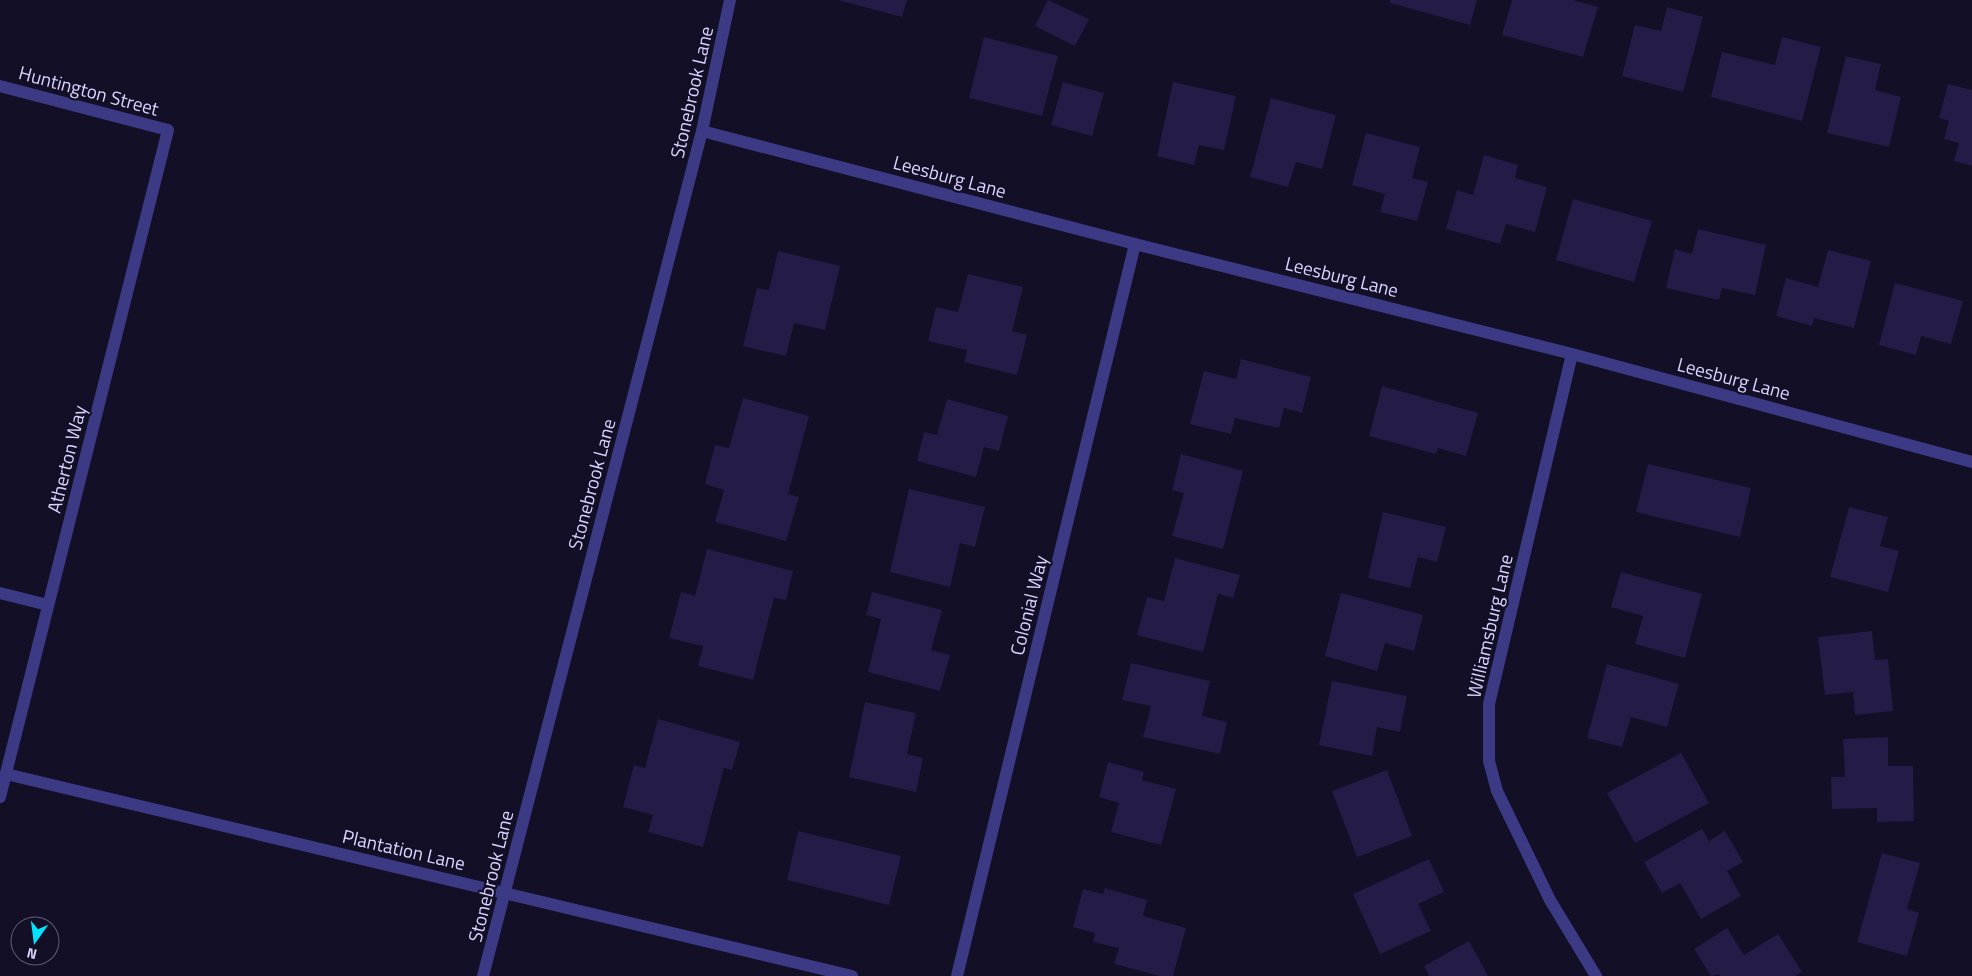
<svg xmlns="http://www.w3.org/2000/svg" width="1972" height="976" viewBox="0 0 1972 976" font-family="'Titillium Web',sans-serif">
  <rect width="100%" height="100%" fill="#130f26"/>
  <!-- building -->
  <g fill="#241b47">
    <path d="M838 0H907L902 17Z"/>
    <path d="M1048 0 1089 19 1075 46 1035 26Z"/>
    <path d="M1390 0H1477L1470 25 1390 3Z"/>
    <path d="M1512 0H1573L1598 7 1583 57 1502 35Z"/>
    <path d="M1667 7 1703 17 1683 92 1622 76 1635 25 1661 31Z"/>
    <path d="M984 37 1058 56 1042 116 969 98Z"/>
    <path d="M1782 37 1821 47 1802 121 1711 97 1722 52 1775 65Z"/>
    <path d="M1846 56 1881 64 1875 90 1901 97 1889 147 1827 133Z"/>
    <path d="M1063 82 1104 93 1092 136 1051 125Z"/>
    <path d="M1173 82 1236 96 1224 150 1199 145 1194 165 1157 156Z"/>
    <path d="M1948 84 1972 90V166L1954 161 1959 143 1944 139 1949 121 1939 118Z"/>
    <path d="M1271 98 1336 115 1322 169 1296 162 1288 187 1250 177Z"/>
    <path d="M1366 133 1420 147 1412 178 1428 182 1417 221 1380 212 1385 194 1352 185Z"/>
    <path d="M1484 155 1518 165 1515 178 1547 187 1535 232 1506 224 1500 244 1446 229 1457 190 1473 195Z"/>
    <path d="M1573 199 1652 221 1634 282 1556 260Z"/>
    <path d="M1698 229 1766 245 1755 295 1722 288 1719 300 1666 288 1675 249 1692 254Z"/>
    <path d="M1828 250 1871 261 1854 328 1814 318 1812 326 1776 316 1786 278 1818 287Z"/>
    <path d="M778 251 840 266 825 330 794 323 786 356 743 346 757 288 769 290Z"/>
    <path d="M968 274 1023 287 1012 331 1027 335 1017 375 964 362 967 350 928 341 936 307 958 312Z"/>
    <path d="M1895 283 1963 301 1951 344 1921 336 1916 355 1879 345Z"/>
    <path d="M1241 359 1311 377 1302 413 1284 408 1279 428 1235 418 1231 434 1190 424 1204 371 1236 379Z"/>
    <path d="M1382 386 1478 413 1466 456 1438 448 1436 454 1369 436Z"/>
    <path d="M743 398 809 416 788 494 799 497 786 541 715 522 724 490 705 484 715 445 729 448Z"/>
    <path d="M947 399 1008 416 999 451 984 447 976 477 917 461 924 432 937 435Z"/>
    <path d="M1181 454 1243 471 1223 549 1172 536 1184 493 1172 490Z"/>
    <path d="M1648 464 1751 488 1740 537 1636 512Z"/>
    <path d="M909 489 985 507 975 547 960 543 950 587 890 572Z"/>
    <path d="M1849 507 1888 517 1880 546 1899 551 1888 592 1830 577Z"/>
    <path d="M1383 512 1446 527 1437 562 1418 557 1410 588 1368 578Z"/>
    <path d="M707 549 793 571 786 600 774 598 753 680 698 666 703 646 669 638 681 592 695 596Z"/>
    <path d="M1175 558 1240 575 1233 598 1218 594 1203 652 1137 635 1147 597 1164 601Z"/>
    <path d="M1621 572 1702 594 1685 658 1635 644 1643 616 1611 607Z"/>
    <path d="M872 592 942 610 931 650 950 655 940 691 868 672 881 619 866 615Z"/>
    <path d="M1341 593 1423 615 1414 651 1385 643 1377 671 1325 656Z"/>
    <path d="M1872 631 1875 660 1888 659 1893 711 1855 715 1853 692 1825 695 1818 637Z"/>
    <path d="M1131 663 1210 681 1202 716 1227 722 1220 754 1143 737 1151 706 1122 700Z"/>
    <path d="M1607 664 1679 684 1667 727 1631 717 1622 747 1587 738Z"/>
    <path d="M1332 681 1407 696 1400 732 1377 727 1372 756 1319 745Z"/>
    <path d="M865 702 916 713 907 754 923 758 916 792 849 777Z"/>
    <path d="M658 719 740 742 732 770 724 768 703 847 648 832 653 815 623 807 634 765 645 768Z"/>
    <path d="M1888 737V766H1913L1914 821 1877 822V808L1832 809 1831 777H1845L1843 739Z"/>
    <path d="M1681 753 1709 803 1635 843 1607 793Z"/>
    <path d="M1108 762 1144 772 1142 780 1176 789 1161 845 1111 832 1119 803 1099 797Z"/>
    <path d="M1387 770 1412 836 1357 857 1332 791Z"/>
    <path d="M1702 829 1709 841 1725 831 1743 862 1727 871 1741 896 1701 919 1680 883 1662 893 1644 862Z"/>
    <path d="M798 831 901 856 889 905 787 880Z"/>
    <path d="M1882 853 1920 863 1907 909 1919 913 1907 956 1857 942Z"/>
    <path d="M1429 859 1444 892 1418 904 1431 931 1380 954 1353 894Z"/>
    <path d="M1105 888 1147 900 1143 916 1186 928 1173 976H1160L1114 964 1119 948 1093 942 1095 933 1073 927 1083 889 1103 894Z"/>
    <path d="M1727 928 1744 955 1778 934 1802 972 1795 976H1720L1719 974 1711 976 1694 949Z"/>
    <path d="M1469 941 1488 976H1429L1424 966Z"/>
  </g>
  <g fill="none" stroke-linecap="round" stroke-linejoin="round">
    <!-- street -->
    <g stroke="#3d3a85" stroke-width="12">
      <path d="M0 86 168 130 0 797"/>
      <path d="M702 131 1135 244 1572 354 1972 462"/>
      <path d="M1572 354 1489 704V761L1497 791 1550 900 1596 976"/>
      <path d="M0 593 48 605"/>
      <path d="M6 774 852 976"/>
      <path d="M483 976 702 131 730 0"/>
      <path d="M957 976 1135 244"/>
    </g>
  </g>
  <g text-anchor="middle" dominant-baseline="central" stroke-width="4.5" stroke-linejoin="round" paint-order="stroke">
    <!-- street labels -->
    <g font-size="19" fill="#d9d4ff" stroke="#130f26">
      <text transform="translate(89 90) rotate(15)">Huntington Street</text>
      <text transform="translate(691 92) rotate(-77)">Stonebrook Lane</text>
      <text transform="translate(950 176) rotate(15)">Leesburg Lane</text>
      <text transform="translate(1342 276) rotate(14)">Leesburg Lane</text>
      <text transform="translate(1734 378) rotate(15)">Leesburg Lane</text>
      <text transform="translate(66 459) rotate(-76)">Atherton Way</text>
      <text transform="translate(591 484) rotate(-75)">Stonebrook Lane</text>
      <text transform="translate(1028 605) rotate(-76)">Colonial Way</text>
      <text transform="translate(1489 626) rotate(-77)">Williamsburg Lane</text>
      <text transform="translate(404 849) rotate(13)">Plantation Lane</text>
      <text transform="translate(490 876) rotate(-76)">Stonebrook Lane</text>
    </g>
  </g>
  <!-- north arrow -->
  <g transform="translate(35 941) rotate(194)"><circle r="24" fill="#130f26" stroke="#625e7d"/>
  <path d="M0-4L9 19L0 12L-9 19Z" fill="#00e5ff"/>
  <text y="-8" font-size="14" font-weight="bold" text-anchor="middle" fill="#d9d4ff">N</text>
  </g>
</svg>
